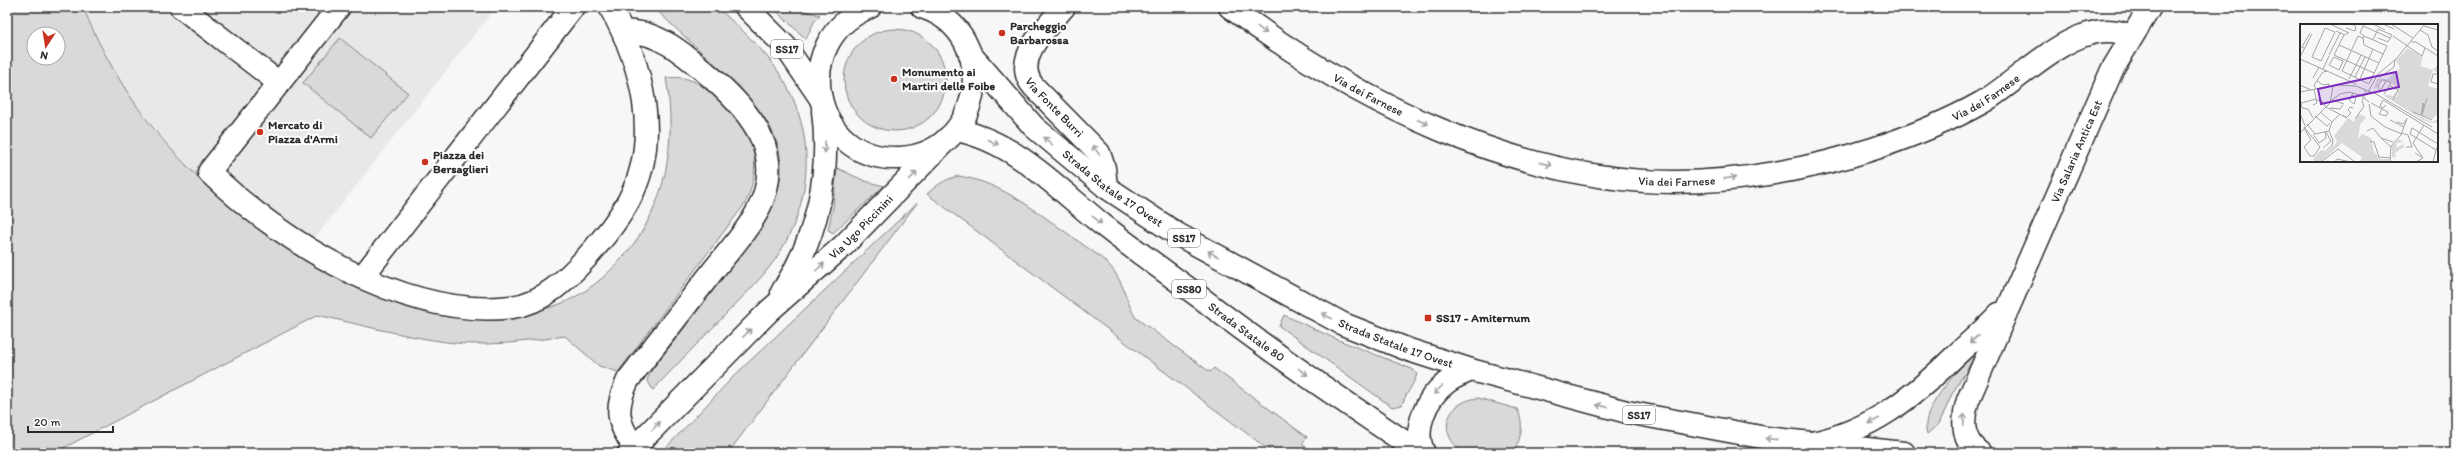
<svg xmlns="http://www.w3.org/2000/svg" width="2462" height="460" viewBox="0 0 2462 460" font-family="Itim,sans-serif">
  <rect width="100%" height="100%" fill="#f7f7f7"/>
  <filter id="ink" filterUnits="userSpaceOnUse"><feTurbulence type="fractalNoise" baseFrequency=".025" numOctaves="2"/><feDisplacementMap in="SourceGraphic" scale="8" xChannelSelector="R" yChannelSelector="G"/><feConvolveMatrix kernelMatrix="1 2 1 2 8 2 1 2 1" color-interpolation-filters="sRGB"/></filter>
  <g filter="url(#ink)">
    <!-- built -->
    <path fill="#e8e8e8" d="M83 7H496L301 256 241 215 186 165 168 145 126 92 105 56Z"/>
    <!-- green -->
    <g fill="#d9d9d9" stroke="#828282" fill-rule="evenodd">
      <path d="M7 7H83C107 66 141 119 186 165 219 199 258 232 300 256 320 267 344 274 365 283 388 293 411 306 434 312 455 318 475 317 496 316 552 313 586 299 623 257 667 208 677 141 666 78 676 77 684 77 693 81 711 89 745 124 751 142 758 162 754 187 744 205L618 372 599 366 565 336C525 342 486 347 446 342 403 336 360 325 318 315L54 453H7ZM34 34H58V58H34Z"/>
      <path d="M653 7H717C734 23 753 39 768 58 815 115 818 190 780 252 766 275 745 294 726 314 702 339 677 364 653 390L647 380 651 371 758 232C805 160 774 119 718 67 696 47 674 27 653 7Z"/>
      <path d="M772 7H789L820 15 814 22 806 39Z"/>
      <circle cx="895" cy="80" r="51"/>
      <path d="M340 38 408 93 371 138 303 83Z"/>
      <path d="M837 168 865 181 884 186 833 233 828 230 833 207Z"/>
      <path d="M959 176C1003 183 1038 213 1074 238 1088 249 1106 258 1116 274 1125 288 1127 304 1136 318L1210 372 1214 368 1307 437 1302 444 1314 453H1273L927 194C937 185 945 179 959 176Z"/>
      <path d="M917 203 728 453H661L735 375Z"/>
      <path d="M1284 315 1336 339 1412 369 1417 374C1414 385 1405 394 1402 405L1392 407 1279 326Z"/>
      <path d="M1984 341 1952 394 1939 424 1927 434C1917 408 1968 361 1984 341Z"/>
      <path d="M1478 398 1517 409C1525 425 1521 438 1513 453H1464C1436 434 1445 402 1478 398Z"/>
    </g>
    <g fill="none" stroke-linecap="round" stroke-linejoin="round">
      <defs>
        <g id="minor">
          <path d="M181 7 279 83"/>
          <path d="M339 7 209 172C281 242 406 320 512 307 543 303 566 280 587 257 603 239 618 221 629 200 662 138 642 64 610 7"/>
          <path id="s1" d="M1064 7C1047 27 1010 60 1034 87L1099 153 1104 168 1106 187"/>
          <path id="s2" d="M1230 7C1353 100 1517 182 1675 182 1740 182 1811 169 1873 149 1909 137 1947 122 1981 103 2022 80 2079 12 2130 36"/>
          <path d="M624 32C656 28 689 58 712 78 753 114 787 156 757 212 745 234 727 253 712 272 684 308 656 344 628 380 615 407 616 424 635 447"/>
          <path d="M363 276 573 7"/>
          <path d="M1812 443C1871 431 1913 397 1955 356 1970 342 1985 329 1999 314"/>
          <path id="s3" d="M1980 453C1961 440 1962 420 1968 400L2112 70 2150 7"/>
        </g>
        <g id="major">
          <path d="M746 7 785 46 819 96"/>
          <path d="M870 7C787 40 811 162 900 158 984 154 1003 33 922 7"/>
          <path id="s4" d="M970 54 1034 127 1106 187 1177 234 1343 324 1409 350 1471 370 1627 412 1766 438 1904 453"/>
          <path id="s5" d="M956 130C1015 141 1059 190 1104 226 1136 251 1169 274 1201 298 1272 353 1346 403 1421 453"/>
          <path d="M782 292C817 238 831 175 823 111"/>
          <path id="s6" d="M629 453 769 311 843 246 948 138"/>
          <path d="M1424 453C1412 430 1426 398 1446 383 1453 377 1462 374 1471 370"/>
        </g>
      </defs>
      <!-- minor casing -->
      <use href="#minor" stroke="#2b2b2b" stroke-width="25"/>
      <!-- major casing -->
      <use href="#major" stroke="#2b2b2b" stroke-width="25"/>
      <!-- minor -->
      <use href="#minor" stroke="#fff" stroke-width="22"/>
      <!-- major -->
      <use href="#major" stroke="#fff" stroke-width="22"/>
    </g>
    <!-- one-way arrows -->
    <defs><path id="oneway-shaft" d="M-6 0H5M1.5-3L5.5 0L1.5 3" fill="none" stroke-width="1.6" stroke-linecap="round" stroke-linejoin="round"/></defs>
    <g stroke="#a0a0a0">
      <use href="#oneway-shaft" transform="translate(1262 30) rotate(36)"/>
      <use href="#oneway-shaft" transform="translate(1423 122) rotate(23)"/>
      <use href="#oneway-shaft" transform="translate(1048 141) rotate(-138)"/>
      <use href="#oneway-shaft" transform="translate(993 142) rotate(26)"/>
      <use href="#oneway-shaft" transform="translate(825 147) rotate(91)"/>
      <use href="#oneway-shaft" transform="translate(1096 150) rotate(-126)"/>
      <use href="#oneway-shaft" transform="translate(1546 164) rotate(15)"/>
      <use href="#oneway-shaft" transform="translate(913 176) rotate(-47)"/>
      <use href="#oneway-shaft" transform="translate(1730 178) rotate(-7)"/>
      <use href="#oneway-shaft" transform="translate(1097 220) rotate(39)"/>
      <use href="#oneway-shaft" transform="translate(1213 254) rotate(-151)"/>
      <use href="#oneway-shaft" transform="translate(820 267) rotate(-42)"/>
      <use href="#oneway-shaft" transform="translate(1327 316) rotate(-153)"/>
      <use href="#oneway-shaft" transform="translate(747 333) rotate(-46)"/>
      <use href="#oneway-shaft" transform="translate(1974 339) rotate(137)"/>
      <use href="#oneway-shaft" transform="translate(1303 372) rotate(36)"/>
      <use href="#oneway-shaft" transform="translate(1438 390) rotate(135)"/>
      <use href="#oneway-shaft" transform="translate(1602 406) rotate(-166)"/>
      <use href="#oneway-shaft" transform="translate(1964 420) rotate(-87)"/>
      <use href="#oneway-shaft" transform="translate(1874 421) rotate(153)"/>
      <use href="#oneway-shaft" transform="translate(656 426) rotate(-46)"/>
      <use href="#oneway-shaft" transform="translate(1771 439) rotate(-173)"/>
    </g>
  </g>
  <!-- markers -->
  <g fill="#c8321e" stroke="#fff" stroke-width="1.5">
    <circle cx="1002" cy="33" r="4"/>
    <circle cx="894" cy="79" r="4"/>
    <circle cx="260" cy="132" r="4"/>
    <circle cx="425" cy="162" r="4"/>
    <rect x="1424" y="314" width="8" height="8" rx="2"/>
  </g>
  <g text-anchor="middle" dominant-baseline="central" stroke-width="4" stroke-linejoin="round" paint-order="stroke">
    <!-- shield labels -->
    <g fill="#fff" stroke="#6b6b6b" stroke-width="1">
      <rect x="771" y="40" width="32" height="18" rx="3"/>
      <rect x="1168" y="229" width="32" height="18" rx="3"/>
      <rect x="1172" y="280" width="34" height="18" rx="3"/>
      <rect x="1623" y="406" width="32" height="18" rx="3"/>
    </g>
    <g font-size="11" font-weight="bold" fill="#2b2b2b">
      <text x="787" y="49">SS17</text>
      <text x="1184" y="238">SS17</text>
      <text x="1189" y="289">SS80</text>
      <text x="1639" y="415">SS17</text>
    </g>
    <!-- poi labels -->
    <g font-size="12" font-weight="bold" fill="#2b2b2b" stroke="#fff" text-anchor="start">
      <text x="1010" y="26">Parcheggio<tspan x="1010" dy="14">Barbarossa</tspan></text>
      <text x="902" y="72">Monumento ai<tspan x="902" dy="14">Martiri delle Foibe</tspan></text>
      <text x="268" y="125">Mercato di<tspan x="268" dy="14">Piazza d'Armi</tspan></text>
      <text x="433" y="155">Piazza dei<tspan x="433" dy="14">Bersaglieri</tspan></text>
      <text x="1436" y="318">SS17 - Amiternum</text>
    </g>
    <!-- street labels -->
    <g font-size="12" fill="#2b2b2b" stroke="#fff">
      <text stroke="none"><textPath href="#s2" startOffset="164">Via dei Farnese</textPath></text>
      <text stroke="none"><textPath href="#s2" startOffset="812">Via dei Farnese</textPath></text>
      <text stroke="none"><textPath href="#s1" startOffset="123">Via Fonte Burri</textPath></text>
      <text stroke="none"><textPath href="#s3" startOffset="330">Via Salaria Antica Est</textPath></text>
      <text stroke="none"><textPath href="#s2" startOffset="488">Via dei Farnese</textPath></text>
      <text stroke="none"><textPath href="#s4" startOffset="197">Strada Statale 17 Ovest</textPath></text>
      <text stroke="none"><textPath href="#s6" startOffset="324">Via Ugo Piccinini</textPath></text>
      <text stroke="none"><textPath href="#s5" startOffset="356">Strada Statale 80</textPath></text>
      <text stroke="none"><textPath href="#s4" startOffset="521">Strada Statale 17 Ovest</textPath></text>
    </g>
  </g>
  <!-- overview -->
  <g transform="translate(2300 24)">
    <rect width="138" height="138" fill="#f7f7f7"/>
    <path d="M108 24 123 33 120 42 133 46 138 40V49L133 46 128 62 138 65V90L132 95 113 89 132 98 138 95V98L131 99 123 96 86 73 83 70 93 72 97 67 94 76 98 70 97 65 92 59 83 56 78 58 77 65 74 64 77 55H87L100 44 96 36ZM59 90 66 93 60 101 58 115 62 110 71 114 74 128 81 135H89V138H60L62 133 42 119 20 138H15L13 135 21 126 28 127 35 121 37 117 34 112 48 94 54 98ZM99 115 103 118 97 119 96 124 104 120V123L95 129 96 134 92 133V122Z" fill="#d9d9d9"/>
    <path fill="none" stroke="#a5a5a5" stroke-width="1" d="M30 0 49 9M64 0 60 9 64 12M73 0 85 6M83 0 94 5M91 0 113 14M63 2 90 14M124 2 138 6M25 4 35 8 21 37 12 33ZM46 4 55 7 56 3 52 0M120 6 128 11 132 23 138 27M36 7 45 11 49 8M44 11 34 31 74 49M58 12 63 14 64 12 87 22 69 60 42 47ZM93 12 122 32 125 24M63 14 64 21 83 30M73 16 78 5 92 11 88 18 78 14M111 18H116L138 32M39 21 79 39M4 24 2 23 10 9M29 31 40 9M0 33 12 10M34 33 43 37 39 46 29 41ZM0 35 56 60M23 45 29 32M138 50H133L131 58 138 60M55 53 65 33M13 54 19 43M79 54 94 43 95 36M49 55 61 31M60 55 73 25M17 57 23 61 29 60 28 63M0 61 11 66M90 62 98 66 93 76M16 65 14 61 23 48 27 47M0 68 37 61 56 62 76 70 132 103M68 68 78 50 96 35 125 0M84 70 91 59 87 57H86L84 56H82L78 61 80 68 86 57M52 71 56 74 54 80 49 76 53 69M17 76 22 77 26 83M32 76 40 70 49 68 60 71 69 78M32 76 44 80M83 76 138 110M83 76 80 82 83 84 86 81M71 79 88 88 86 92 79 90 82 85M69 80 71 92 85 103 102 110M13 81 17 79 14 65M26 83 47 94 43 91M30 84 40 85 43 81M20 88 32 98 40 90M113 88 132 96M0 89 5 102M121 91 124 80 123 79 122 88M122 91 127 74M15 92 27 102 30 99M47 93 51 89 48 86 50 83 53 84M13 94 8 85 2 84 1 79 16 75M55 95 64 82 62 77 66 68 64 66M90 96 104 103M97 98 103 100 107 95M7 100 15 110 29 107 32 98M4 104 11 116 4 123 10 132H14L20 123 4 103M67 107 73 104 81 114 93 118M0 109 30 79 33 62M102 109 108 111 112 123H106M13 110 19 119 26 114 25 108M81 114 91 123M70 117 74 118 79 133 91 134M138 120 112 104 110 110 136 126 138 122M23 124 31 117 26 108M27 126 32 122 33 116 29 107M115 129 123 134 116 138M123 134 113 119 124 101M21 138 38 125 55 138M35 138 37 135 51 138M90 138 91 122 101 111 107 94M133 138 136 126"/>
    <path fill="#7b2cbf" fill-opacity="0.15" stroke="#7b2cbf" stroke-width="2" d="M96 48 99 63 21 80 18 65Z"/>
    <rect width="138" height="138" fill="none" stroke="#2b2b2b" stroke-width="2"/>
  </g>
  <!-- margin -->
  <rect width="2462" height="460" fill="none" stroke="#fff" stroke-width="24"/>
  <rect x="12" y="12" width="2438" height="436" fill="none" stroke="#2b2b2b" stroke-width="1.5" filter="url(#ink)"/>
  <!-- north arrow -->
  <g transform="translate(46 46) rotate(192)"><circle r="19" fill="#ffffff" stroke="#aaaaaa"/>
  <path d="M0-3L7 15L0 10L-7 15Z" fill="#c8321e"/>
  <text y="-6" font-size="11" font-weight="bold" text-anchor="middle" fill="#2b2b2b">N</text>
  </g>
  <!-- scale -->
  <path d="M28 426v6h85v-6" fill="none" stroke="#2b2b2b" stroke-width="2"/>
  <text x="34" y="426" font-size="12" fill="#2b2b2b" stroke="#ffffff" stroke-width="3" paint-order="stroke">20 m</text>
</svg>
